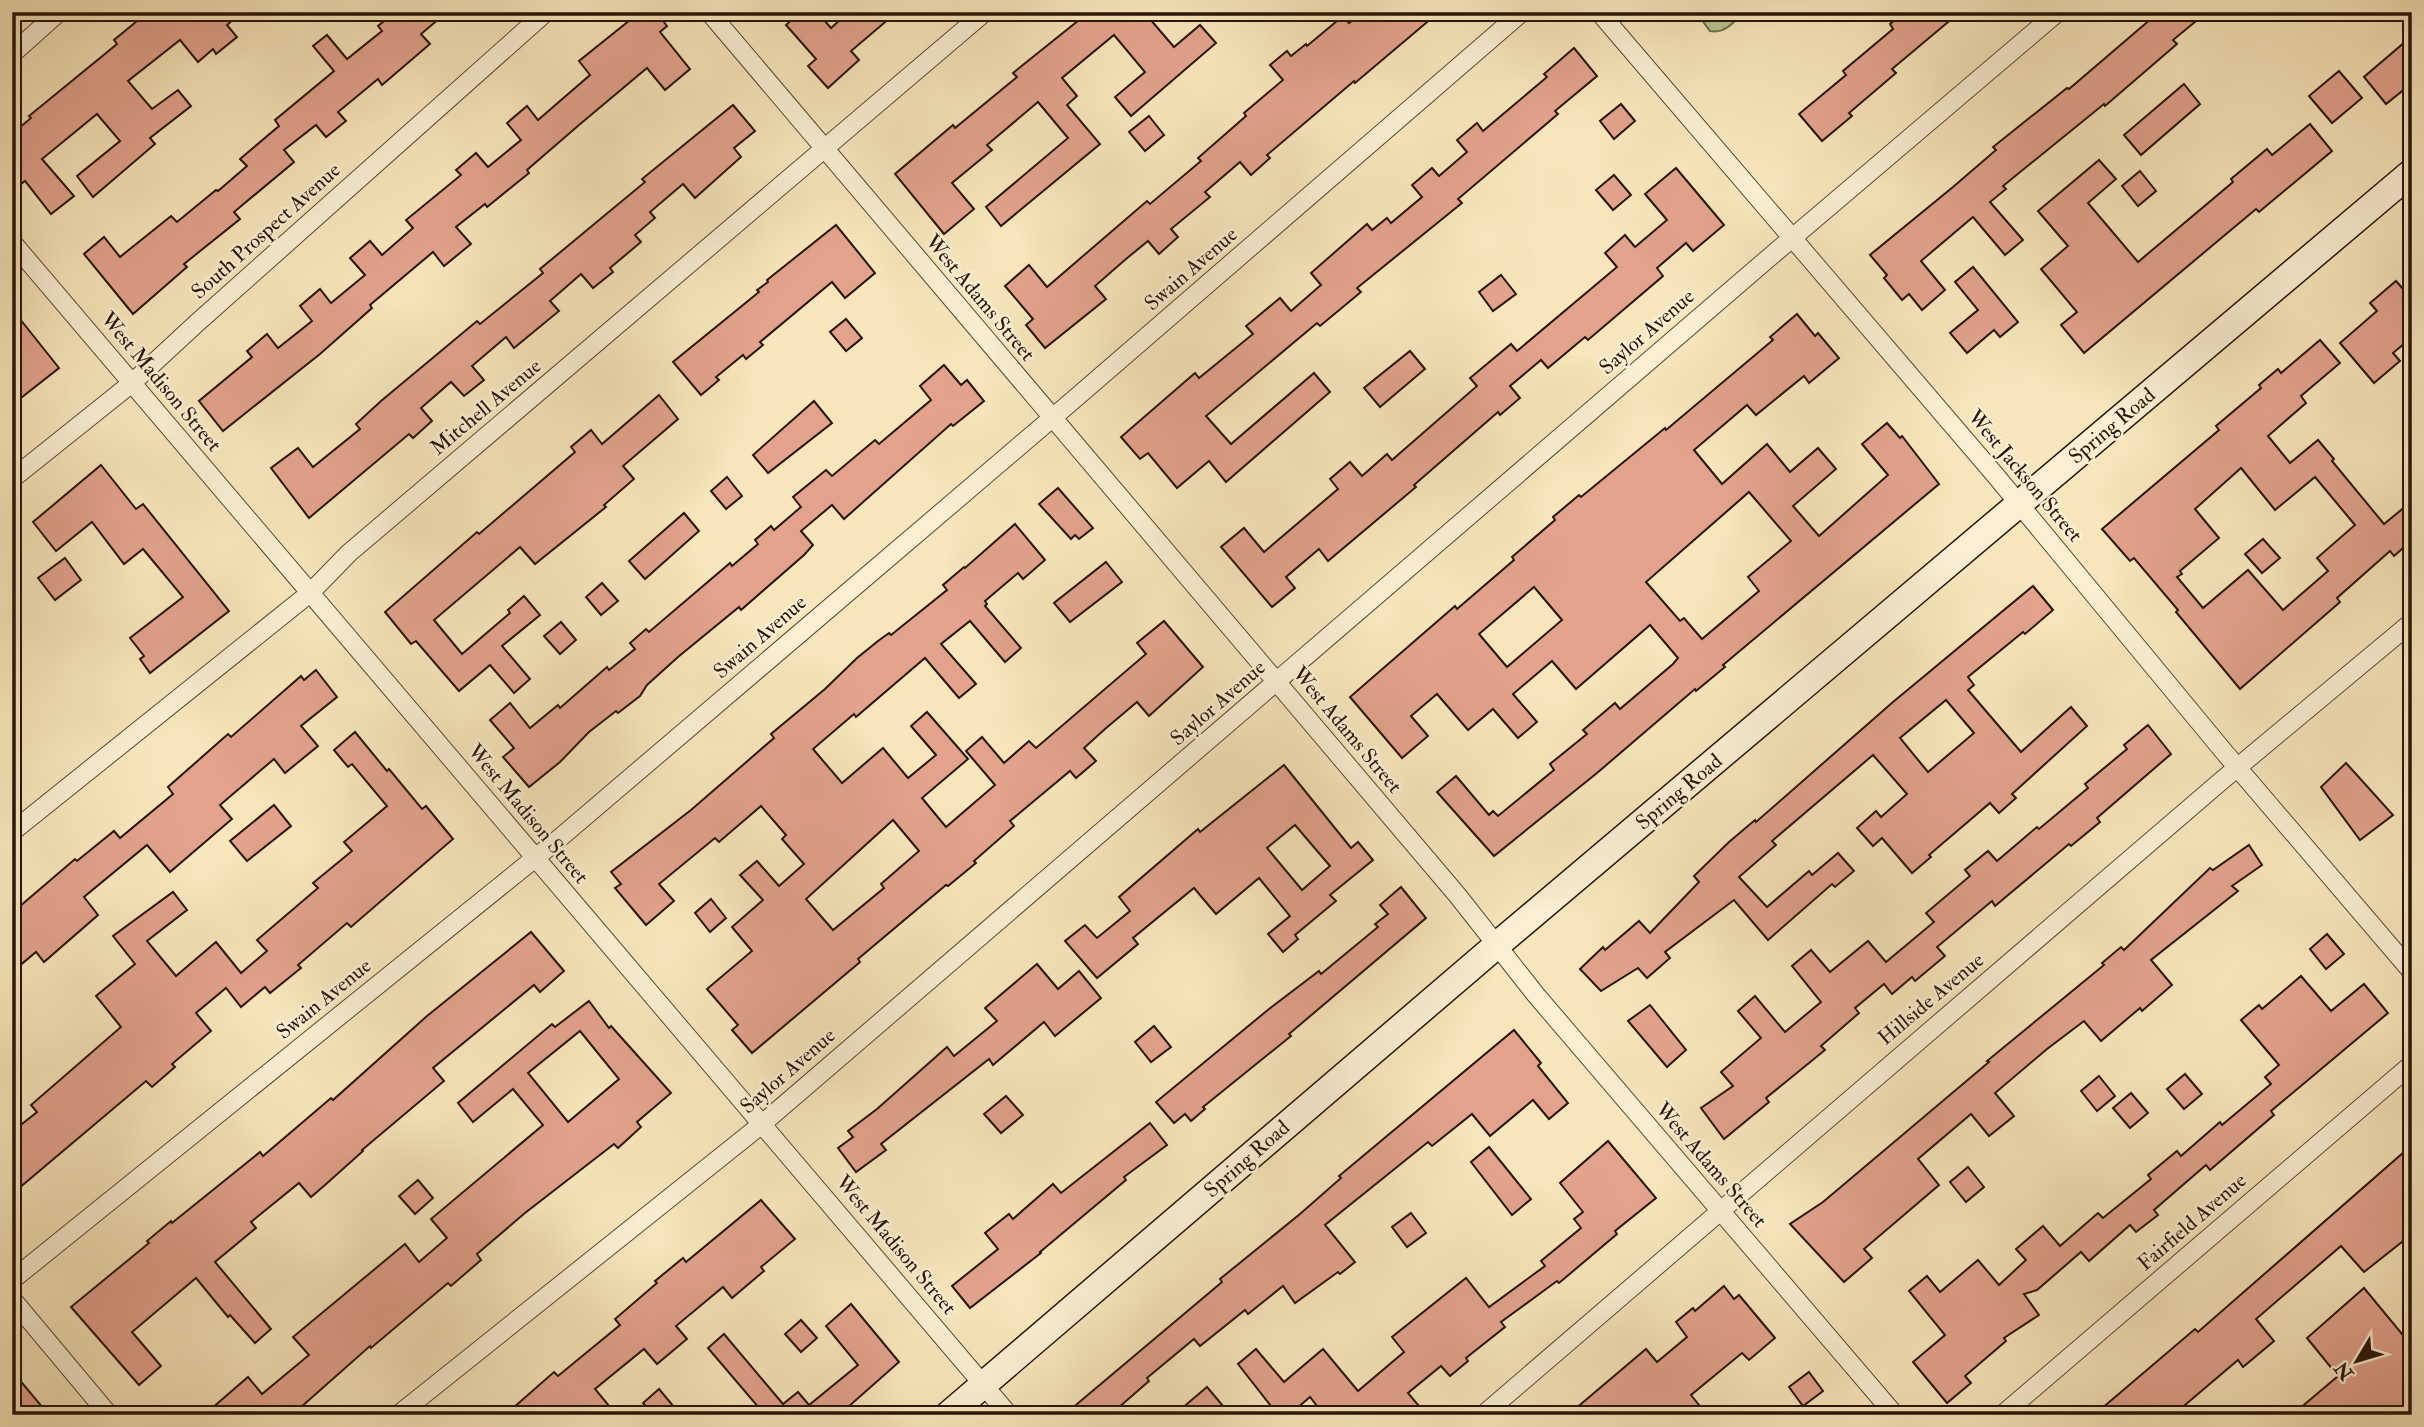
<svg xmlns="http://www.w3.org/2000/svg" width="2424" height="1427" viewBox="0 0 2424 1427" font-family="'IM FELL Double Pica',serif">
  <defs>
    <pattern id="wetland-marsh" width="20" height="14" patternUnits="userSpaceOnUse" patternTransform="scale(1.75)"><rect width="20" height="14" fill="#b8c693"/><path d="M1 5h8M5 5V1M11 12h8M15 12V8" fill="none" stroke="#9ea97d"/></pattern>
  </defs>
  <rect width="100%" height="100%" fill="#f7e6bb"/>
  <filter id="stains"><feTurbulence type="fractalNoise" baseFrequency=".00286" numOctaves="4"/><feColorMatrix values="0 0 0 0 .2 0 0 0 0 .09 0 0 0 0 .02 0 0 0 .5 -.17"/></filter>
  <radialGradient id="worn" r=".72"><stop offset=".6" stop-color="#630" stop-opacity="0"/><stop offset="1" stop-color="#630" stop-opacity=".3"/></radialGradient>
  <!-- wetland -->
  <path fill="url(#wetland-marsh)" stroke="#706d4e" stroke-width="2" d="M1696 12H1744C1734 22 1725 34 1710 31Z"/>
  <!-- building -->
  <g fill="#e2a28c" stroke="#271409" stroke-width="2" fill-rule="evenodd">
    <path d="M148 12H242L227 25 237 37 216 54 213 49 198 62 180 40 128 81 152 109 178 90 191 106 150 138 155 144 93 197 77 176 120 141 97 114 42 159 74 196 51 214 25 181 21 184 12 173V134L31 118 29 116 117 44 114 40Z"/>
    <path d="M395 12H447L421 34 430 44 382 85 378 79 338 112 346 121 326 137 316 125 284 150 294 162 234 212 240 219 184 264 187 267 133 314 84 254 104 237 120 257 171 216 177 222 216 190 218 191 247 166 240 159 279 126 275 120 334 71 313 46 327 35 347 59 382 31 378 26Z"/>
    <path d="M640 12H656L667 26 660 32 690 69 665 90 647 68 579 125 527 170 529 173 487 207 485 204 456 227 471 244 444 266 433 252 370 305 372 308 320 354 223 431 199 401 252 357 247 351 267 334 278 348 312 321 300 306 320 289 331 303 365 275 350 258 370 241 382 255 413 228 406 220 461 175 456 170 476 153 488 167 521 140 507 123 527 106 538 120 590 75 579 61Z"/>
    <path d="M800 12H817L831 28 849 12H897L851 51 859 60 828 88 808 66 816 59 786 25Z"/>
    <path d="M1089 12H1144L1174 47 1200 25 1216 43 1131 116 1115 97 1145 72 1114 35 1062 78 1077 96 1067 105 1100 144 1001 226 986 207 1068 138 1038 102 987 145 992 150 952 183 974 209 944 234 895 174 953 125 955 128 1017 77 1013 73Z"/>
    <path d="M1363 12H1439L1355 83 1354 81 1267 155 1270 158 1251 175 1240 162 1205 192 1210 197 1171 229 1178 237 1159 254 1148 241 1126 259 1095 286 1106 299 1045 348 1026 325 1033 319 1005 286 1029 265 1047 287 1147 201 1150 204 1201 161 1198 158 1246 116 1244 113 1283 80 1270 65 1287 51 1291 56 1306 44 1307 46 1343 16 1349 23Z"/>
    <path d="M1904 12H1960L1892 69 1896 73 1849 113 1852 116 1822 141 1799 114 1846 75 1843 71 1893 29 1890 24Z"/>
    <path d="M2159 12H2207L2173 40 2177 44 2105 106 2104 104 2003 186 2006 189 1990 202 2023 240 2005 255 1973 217 1921 261 1945 290 1922 310 1909 294 1902 300 1884 278 1887 275 1870 255 1953 187 1996 150 1993 147 2067 88 2069 89Z"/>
    <path d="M2412 36V83L2386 104 2364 77Z"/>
    <path d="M1574 48 1597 76 1555 111 1558 114 1458 199 1462 203 1357 288 1361 292 1320 326 1317 323 1206 416 1231 444 1314 373 1330 392 1226 482 1209 461 1177 488 1148 453 1140 459 1121 437 1195 373 1199 378 1253 334 1246 326 1280 298 1291 311 1321 285 1311 273 1367 224 1372 230 1387 218 1391 223 1422 197 1412 185 1432 168 1439 176 1467 152 1457 140 1477 123 1483 131 1547 77 1544 74Z"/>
    <path d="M2339 71 2362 98 2332 123 2309 96Z"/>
    <path d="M2184 84 2200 104 2141 155 2124 135Z"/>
    <path d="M1621 104 1635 121 1614 139 1600 121Z"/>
    <path d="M733 105 755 131 734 148 741 157 695 198 683 184 650 212 655 218 635 235 641 242 610 268 613 272 593 288 581 274 550 301 559 311 514 348 506 337 472 366 484 380 464 396 451 382 421 408 432 421 413 438 409 434 309 518 271 468 298 448 313 467 360 429 356 424 381 401 477 321 480 324 543 273 540 269 645 182 642 179Z"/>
    <path d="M1149 116 1164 135 1145 151 1129 132Z"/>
    <path d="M2310 124 2332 151 2259 212 2256 209 2084 353 2061 325 2077 312 2041 269 2068 246 2038 211 2099 160 2116 179 2088 203 2138 262 2233 182 2231 179 2267 149 2272 155Z"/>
    <path d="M1676 168 1724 225 1693 251 1686 243 1657 268 1663 276 1588 340 1585 337 1548 368 1541 360 1510 386 1520 398 1500 415 1498 412 1414 485 1416 487 1328 561 1319 549 1286 577 1295 588 1272 607 1221 547 1244 528 1264 552 1338 489 1330 479 1350 462 1362 476 1387 454 1392 460 1477 386 1470 378 1511 344 1517 351 1617 267 1605 253 1625 235 1635 247 1667 220 1645 194Z"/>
    <path d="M2140 171 2156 191 2138 206 2122 186Z"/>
    <path d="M1614 175 1631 195 1613 210 1596 190Z"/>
    <path d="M836 225 875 273 845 298 832 282 760 342 763 345 746 359 743 355 716 377 719 380 701 395 673 362 759 292 757 290 768 282 767 280Z"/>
    <path d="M1973 267 2018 322 2000 337 1994 330 1967 353 1950 333 1978 310 1955 282Z"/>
    <path d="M1501 275 1516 294 1493 311 1479 292Z"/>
    <path d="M2396 281 2412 299V337L2393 353 2400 361 2374 383 2340 343 2377 311 2370 303Z"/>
    <path d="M12 309 59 368 12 405Z"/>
    <path d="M1797 314 1815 336 1818 333 1839 358 1809 383 1804 376 1756 415 1747 405 1694 450 1722 484 1767 444 1790 472 1818 448 1836 469 1793 506 1819 536 1888 475 1862 444 1887 423 1900 438 1902 436 1939 484 1723 665 1725 667 1696 691 1695 689 1597 773 1494 856 1437 792 1456 776 1489 815 1493 811 1498 816 1554 770 1550 764 1587 734 1583 730 1615 703 1620 709 1673 664 1678 658 1650 625 1576 689 1552 661 1513 694 1537 722 1518 738 1493 709 1468 730 1437 694 1411 716 1428 736 1402 758 1350 697 1455 606 1457 609 1514 560 1512 557 1555 520 1553 517 1579 495 1581 497 1665 428 1666 430 1773 340 1770 337ZM1749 492 1791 541 1748 577 1759 591 1702 639 1684 618 1680 621 1646 582ZM1534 587 1562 620 1507 667 1479 634Z"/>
    <path d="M846 319 862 338 846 351 830 332Z"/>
    <path d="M2320 340 2340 363 2301 396 2306 403 2268 436 2290 463 2318 440 2334 459 2332 461 2384 524 2412 501V540L2394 556 2390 551 2337 598 2340 602 2240 689 2176 612 2178 610 2134 558 2130 561 2102 529 2219 430 2216 426 2261 388 2259 385 2278 369 2281 373ZM2241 468 2275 510 2315 477 2355 525 2317 558 2328 571 2283 610 2248 570 2203 608 2177 577 2182 574 2180 571 2219 538 2195 509Z"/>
    <path d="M1410 351 1425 369 1380 407 1364 388Z"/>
    <path d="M944 365 961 385 967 380 984 401 953 426 951 424 844 519 832 505 801 531 813 545 804 555 741 610 739 607 678 657 647 685 640 696 618 713 616 711 589 732 560 762 529 787 503 757 514 748 490 720 510 703 530 728 558 705 560 708 607 667 609 670 635 649 630 643 646 629 649 632 730 563 732 566 758 544 755 540 771 526 774 530 801 507 793 497 826 470 832 476 875 440 879 444 931 400 920 386Z"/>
    <path d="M659 395 678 419 623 466 634 479 604 505 606 507 535 564 520 547 434 620 462 654 510 613 508 610 524 596 540 615 502 646 530 679 514 693 490 665 459 691 416 641 411 644 385 612 477 532 479 534 575 452 571 447 591 430 602 444Z"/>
    <path d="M814 401 832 423 768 473 753 455Z"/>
    <path d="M101 465 136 509 143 504 229 611 150 673 140 659 144 656 130 638 183 597 143 549 124 564 92 522 56 551 33 522Z"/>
    <path d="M727 477 742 496 726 509 711 491Z"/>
    <path d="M1058 488 1093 528 1079 539 1075 535 1071 539 1039 504Z"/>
    <path d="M684 513 699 531 645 579 629 561Z"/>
    <path d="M1015 524 1045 560 1023 579 1018 573 985 601 987 604 985 606 1021 648 1005 662 970 621 941 644 976 684 959 698 925 658 856 717 854 714 813 749 842 783 883 748 908 778 936 755 911 726 927 712 968 759 922 798 946 827 995 785 966 751 982 737 1004 763 1029 741 1036 748 1146 654 1137 643 1164 621 1203 667 1149 716 1137 702 1105 729 1084 748 1096 761 1076 778 1070 771 1010 821 1014 826 974 861 976 863 948 886 946 885 858 959 860 962 752 1053 732 1030 738 1025 707 989 752 951 732 927 763 900 740 875 757 861 779 886 804 864 782 839 786 835 761 806 719 842 715 838 659 884 674 901 646 925 615 888 621 884 611 872 691 810 774 738 771 734 825 689 857 658 878 641 889 633 891 635 947 590 943 585 964 567 965 568ZM893 820 919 851 881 884 884 888 833 930 806 899Z"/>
    <path d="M2263 539 2280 558 2262 573 2245 554Z"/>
    <path d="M65 558 81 580 55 600 38 578Z"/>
    <path d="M1106 562 1122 582 1070 622 1054 603Z"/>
    <path d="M602 583 618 601 601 615 586 597Z"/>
    <path d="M2033 586 2053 610 2025 634 2023 632 1968 677 1974 685 1968 690 2021 752 2071 707 2087 726 2012 794 2016 798 1999 813 1990 803 1929 855 1931 857 1912 873 1882 838 1873 846 1857 828 1876 811 1881 817 1907 794 1873 755 1772 841 1776 845 1739 877 1767 907 1809 871 1812 875 1838 853 1854 871 1835 887 1832 884 1768 940 1734 900 1665 952 1670 958 1647 978 1638 968 1601 991 1580 969 1603 947 1605 950 1639 921 1650 933 1699 882 1694 876 1729 842 1755 820 1756 822 1893 702ZM1946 700 1974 733 1928 772 1900 738Z"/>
    <path d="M561 622 576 640 560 654 544 636Z"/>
    <path d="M316 670 337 697 301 726 318 746 285 773 274 759 220 805 232 819 170 872 147 845 84 897 98 915 44 962 36 952 12 972V913L75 859 77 861 114 831 120 838 173 794 168 787 228 734 231 737 301 676 304 680Z"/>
    <path d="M2148 725 2171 754 2097 818 2100 822 2071 846 2069 844 1995 906 1992 901 1937 947 1945 956 1915 981 1912 977 1892 994 1884 984 1855 1008 1859 1013 1821 1046 1825 1050 1766 1098 1769 1102 1724 1139 1701 1108 1733 1086 1721 1072 1761 1038 1738 1011 1755 996 1785 1032 1821 1002 1792 966 1811 950 1830 972 1868 941 1886 962 1934 922 1926 913 1970 876 1965 870 1988 851 1997 861 2037 827 2039 829 2088 788 2085 784 2127 749 2124 745Z"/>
    <path d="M355 732 387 771 389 769 422 809 426 806 453 839 351 927 347 923 298 965 301 968 270 993 265 987 241 1007 226 988 196 1013 211 1031 172 1064 175 1067 152 1087 146 1081 12 1194V1132L37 1112 31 1105 121 1027 96 996 135 964 113 936 173 892 187 910 147 941 176 976 216 942 241 973 267 951 257 940 318 888 313 883 352 851 344 842 387 806 352 764 348 767 334 750Z"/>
    <path d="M2346 763 2393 815 2360 840 2321 787Z"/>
    <path d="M1284 765 1351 848 1358 842 1373 860 1330 895 1336 901 1295 935 1298 939 1283 952 1268 934 1290 916 1259 878 1216 914 1194 888 1133 938 1138 944 1097 978 1065 941 1085 925 1097 938 1130 911 1119 897 1198 829 1200 832ZM1295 825 1330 866 1302 890 1267 848Z"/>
    <path d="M274 805 291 826 247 861 230 841Z"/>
    <path d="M2249 845 2262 865 2232 886 2238 891 2151 960 2172 985 2142 1011 2140 1008 2101 1041 2084 1021 2047 1049 1995 1093 2014 1116 1989 1136 1971 1114 1918 1159 1939 1185 1864 1249 1872 1258 1844 1282 1790 1224 1823 1202 1989 1062 1987 1061 2104 965 2102 963 2121 947 2124 950 2210 868 2213 870Z"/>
    <path d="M1401 887 1426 918 1289 1034 1291 1036 1203 1107 1205 1109 1191 1121 1185 1114 1174 1123 1156 1102 1269 1009 1319 971 1321 974 1378 927 1375 924 1388 914 1380 905Z"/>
    <path d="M711 899 726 918 710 932 695 913Z"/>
    <path d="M531 932 564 971 540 992 534 985 433 1068 444 1081 362 1150 363 1151 325 1185 311 1197 299 1183 251 1222 256 1228 215 1262 271 1329 255 1343 230 1315 228 1317 196 1278 132 1332 161 1366 139 1385 71 1307 149 1243 147 1241 171 1221 172 1223 260 1152 263 1156 331 1098 333 1100 427 1016Z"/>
    <path d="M2327 934 2344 954 2326 969 2310 949Z"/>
    <path d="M1037 964 1058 989 1079 971 1101 998 1055 1036 1044 1022 993 1065 989 1059 881 1144 886 1150 856 1172 838 1148 853 1137 848 1131 877 1109 947 1047 954 1056 997 1021 985 1008Z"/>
    <path d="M2301 976 2331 1011 2364 984 2388 1013 2271 1111 2274 1115 2210 1170 2206 1165 2154 1210 2158 1215 2136 1232 2130 1225 2089 1261 2081 1252 2037 1290 2024 1294 2039 1315 2004 1338 2006 1341 1965 1376 1971 1383 1947 1403 1913 1362 1945 1335 1909 1291 1927 1276 1940 1292 1978 1260 1999 1285 2026 1260 2016 1249 2043 1226 2060 1246 2098 1213 2103 1218 2151 1179 2148 1175 2177 1151 2181 1156 2220 1122 2222 1125 2271 1084 2265 1077 2279 1065 2241 1020 2259 1005 2262 1009Z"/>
    <path d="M589 1001 609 1028 611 1026 671 1093 637 1122 641 1127 618 1148 614 1144 525 1213 477 1254 481 1260 451 1286 448 1283 371 1348 370 1346 292 1415H204L248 1377 262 1394 309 1355 293 1337 405 1244 419 1262 447 1238 431 1219 543 1125 513 1089 473 1122 458 1103 552 1024 555 1027ZM580 1031 619 1079 568 1122 528 1073Z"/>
    <path d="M1650 1005 1686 1050 1667 1067 1628 1021Z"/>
    <path d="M1154 1026 1171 1047 1151 1062 1135 1042Z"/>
    <path d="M1514 1030 1541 1063 1538 1066 1568 1103 1549 1119 1533 1100 1490 1136 1472 1114 1432 1146 1428 1142 1325 1225 1355 1262 1340 1274 1338 1272 1295 1303 1283 1286 1248 1314 1245 1310 1200 1346 1194 1339 1147 1378 1149 1381 1110 1415H1064L1222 1282 1220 1279 1300 1214 1341 1178 1339 1176Z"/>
    <path d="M2185 1074 2202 1094 2184 1109 2167 1089Z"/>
    <path d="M2099 1076 2115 1096 2097 1111 2081 1091Z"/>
    <path d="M2131 1093 2148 1113 2130 1128 2113 1108Z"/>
    <path d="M1006 1096 1023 1115 1001 1133 984 1114Z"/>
    <path d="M1150 1123 1167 1145 1124 1177 1126 1180 1040 1252 1041 1253 970 1308 952 1286 998 1249 985 1233 1009 1214 1013 1219 1053 1184 1061 1193Z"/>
    <path d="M1608 1141 1656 1198 1615 1231 1617 1234 1559 1283 1557 1281 1501 1322 1505 1327 1466 1358 1468 1361 1450 1376 1441 1366 1408 1393 1419 1406 1408 1415H1324L1310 1397 1289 1415H1278L1238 1364 1256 1349 1284 1382 1323 1349 1358 1391 1404 1352 1392 1337 1466 1278 1489 1307 1545 1266 1541 1261 1581 1228 1574 1219 1583 1212 1560 1183Z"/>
    <path d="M2412 1145V1234L2364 1272 2341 1246 2256 1319 2274 1341 2243 1367 2238 1360 2185 1405 2186 1407 2177 1415H2094L2195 1329 2198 1332Z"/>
    <path d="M1489 1147 1531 1199 1512 1215 1471 1162Z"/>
    <path d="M1968 1167 1984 1187 1966 1202 1950 1182Z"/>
    <path d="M418 1180 433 1198 415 1214 399 1196Z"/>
    <path d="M761 1200 795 1239 761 1267 764 1271 732 1298 723 1287 676 1326 687 1339 657 1364 644 1349 595 1389 610 1407 600 1415H505L554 1372 558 1376 620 1325 615 1319 657 1283 655 1281 683 1258 686 1262Z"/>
    <path d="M1411 1213 1426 1233 1407 1247 1392 1227Z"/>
    <path d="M1724 1286 1734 1299 1739 1295 1775 1338 1749 1360 1742 1353 1691 1395 1707 1415H1568L1646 1349 1657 1362 1687 1337 1676 1322 1693 1308 1695 1311Z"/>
    <path d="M2364 1288 2412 1346V1415H2292L2338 1376 2307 1338Z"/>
    <path d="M851 1304 899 1362 839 1415H765L708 1348 724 1334 783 1404 798 1392 809 1405 858 1365 826 1326Z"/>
    <path d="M801 1320 817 1338 801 1352 785 1334Z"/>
    <path d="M12 1371 49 1415H12Z"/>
    <path d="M1809 1372 1823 1391 1803 1406 1789 1387Z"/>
    <path d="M1207 1387 1223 1406 1213 1415H1174Z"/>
    <path d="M659 1389 674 1407 665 1415H653L643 1403Z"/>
  </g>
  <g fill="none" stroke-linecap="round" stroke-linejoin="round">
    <defs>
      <g id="street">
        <path d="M709 12 1458 896 1536 995 1895 1415"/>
        <path d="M1599 12 1996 476 2225 753 2412 972"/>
        <path d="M12 54 59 12"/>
        <path d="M12 242 1009 1415"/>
        <path d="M12 479 132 383 198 322 546 12"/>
        <path d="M12 832 310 593 349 553 985 12"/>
        <path d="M12 1280 555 842 1071 402 1522 12"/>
        <path d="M12 1299 109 1415"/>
        <path d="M398 1415 762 1124 1771 256 2058 12"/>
        <path d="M1483 1415 2220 782 2412 622"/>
        <path d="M2002 1415 2412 1064"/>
      </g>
      <path id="secondary" d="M948 1415 1497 945 2412 172"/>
    </defs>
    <!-- street casing -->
    <use href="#street" stroke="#5b4836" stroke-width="20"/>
    <!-- secondary casing -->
    <use href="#secondary" stroke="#271409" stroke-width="29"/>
    <!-- street -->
    <use href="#street" stroke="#faefd3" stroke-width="18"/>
    <!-- secondary -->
    <use href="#secondary" stroke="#faefd3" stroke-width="26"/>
  </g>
  <g text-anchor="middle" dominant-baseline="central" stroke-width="5" stroke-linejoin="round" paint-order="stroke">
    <!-- street labels -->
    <g font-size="21" fill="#271409" stroke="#faefd3">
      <text transform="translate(266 231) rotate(-42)">South Prospect Avenue</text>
      <text transform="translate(1191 269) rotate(-41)">Swain Avenue</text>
      <text transform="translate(980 298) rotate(50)">West Adams Street</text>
      <text transform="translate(1647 332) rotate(-41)">Saylor Avenue</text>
      <text transform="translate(161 382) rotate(50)">West Madison Street</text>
      <text transform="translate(486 407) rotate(-40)">Mitchell Avenue</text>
      <text transform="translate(2112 426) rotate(-40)">Spring Road</text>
      <text transform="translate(2025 476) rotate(50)">West Jackson Street</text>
      <text transform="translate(760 637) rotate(-41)">Swain Avenue</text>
      <text transform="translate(1218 703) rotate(-41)">Saylor Avenue</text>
      <text transform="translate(1347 730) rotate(50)">West Adams Street</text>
      <text transform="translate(1679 792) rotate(-40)">Spring Road</text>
      <text transform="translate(528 814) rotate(50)">West Madison Street</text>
      <text transform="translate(324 999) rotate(-39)">Swain Avenue</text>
      <text transform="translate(1931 999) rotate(-40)">Hillside Avenue</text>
      <text transform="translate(788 1071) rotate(-41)">Saylor Avenue</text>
      <text transform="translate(1247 1159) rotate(-41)">Spring Road</text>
      <text transform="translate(1711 1165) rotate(49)">West Adams Street</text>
      <text transform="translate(2192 1222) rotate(-41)">Fairfield Avenue</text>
      <text transform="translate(896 1245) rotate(50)">West Madison Street</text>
    </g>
  </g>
  <!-- margin -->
  <rect width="2424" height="1427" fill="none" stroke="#f7e6bb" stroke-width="42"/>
  <rect x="14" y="14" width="2396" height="1399" fill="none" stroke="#271409" stroke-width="3.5"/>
  <rect x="21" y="21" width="2382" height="1385" fill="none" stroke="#271409" stroke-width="2"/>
  <!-- north arrow -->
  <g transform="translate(2357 1361) rotate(232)" stroke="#faefd3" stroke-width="5" paint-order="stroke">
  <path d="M0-5L12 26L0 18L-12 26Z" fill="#271409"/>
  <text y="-10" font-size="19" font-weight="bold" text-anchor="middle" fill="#271409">N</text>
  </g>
  <rect width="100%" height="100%" filter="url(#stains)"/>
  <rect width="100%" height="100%" fill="url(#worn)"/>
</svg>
